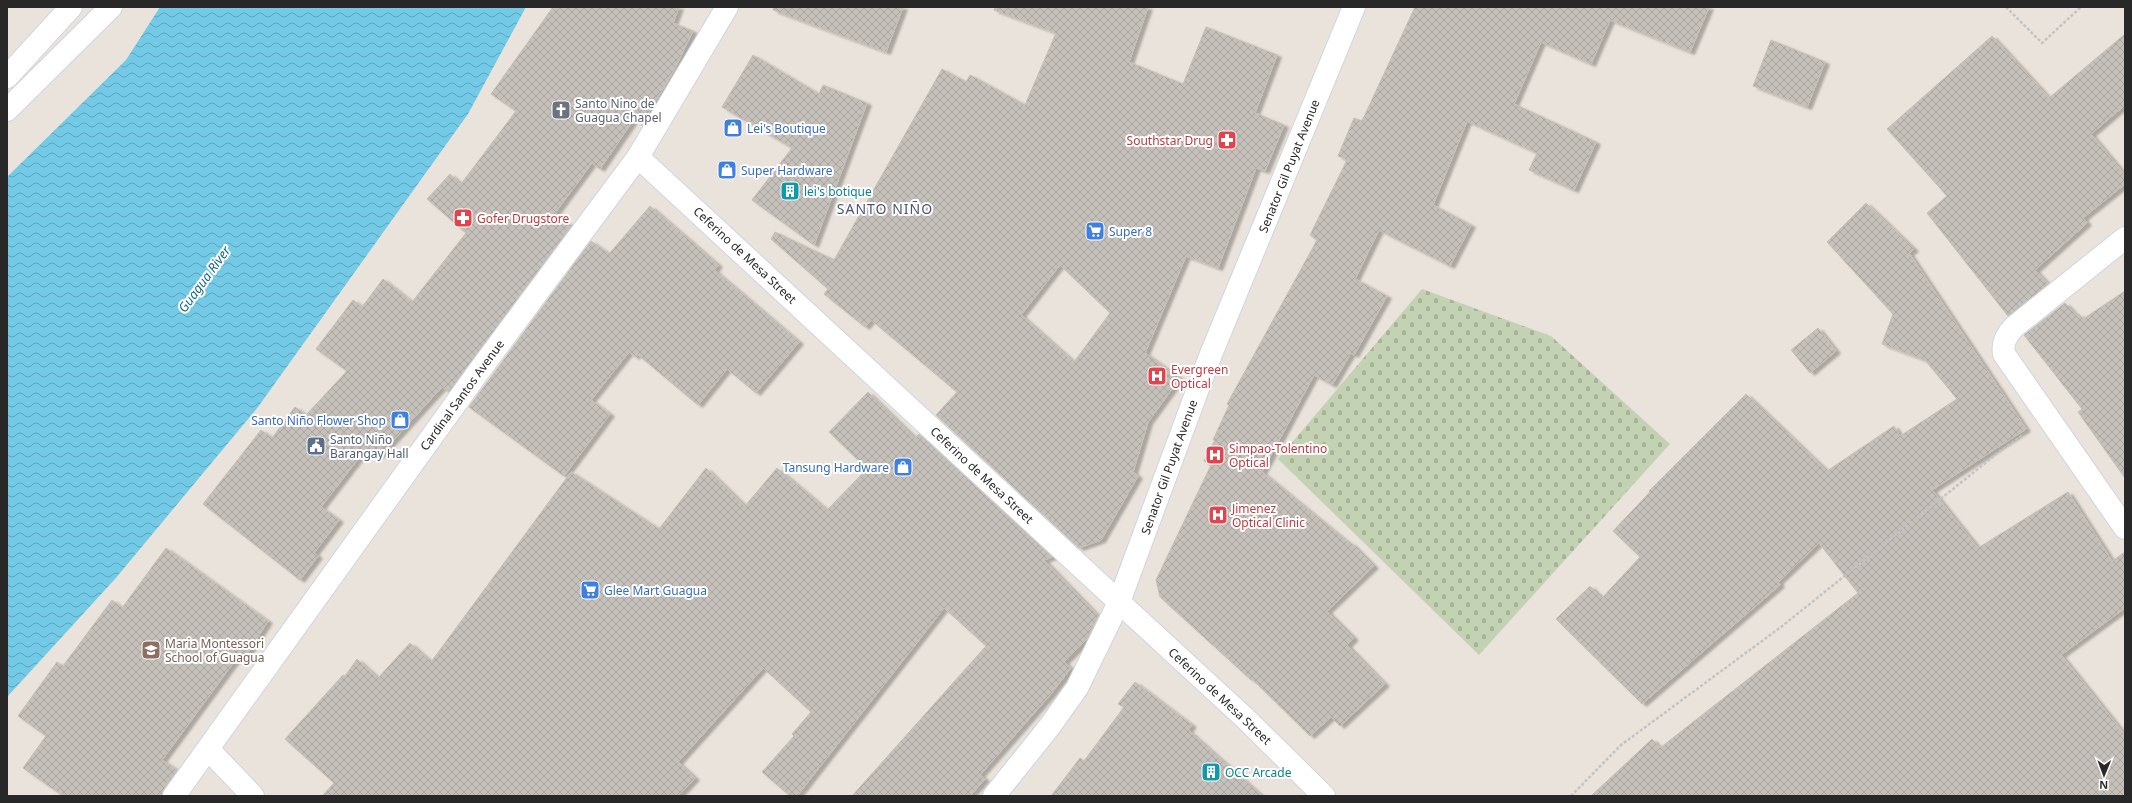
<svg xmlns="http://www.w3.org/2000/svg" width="2132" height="803" viewBox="0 0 2132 803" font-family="'Noto Sans',sans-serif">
  <defs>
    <pattern id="cemetery-stones" width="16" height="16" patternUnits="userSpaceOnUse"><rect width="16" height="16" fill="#c3d2b3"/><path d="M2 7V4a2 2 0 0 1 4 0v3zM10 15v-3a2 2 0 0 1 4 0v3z" fill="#a8b49a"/></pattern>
    <pattern id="water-waves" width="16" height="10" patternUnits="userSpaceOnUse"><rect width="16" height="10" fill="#73cae6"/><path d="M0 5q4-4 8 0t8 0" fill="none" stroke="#5ea4ba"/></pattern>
    <pattern id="building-cross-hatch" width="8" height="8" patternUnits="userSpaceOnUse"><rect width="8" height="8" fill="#c5c0ba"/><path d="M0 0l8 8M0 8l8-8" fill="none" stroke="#a9a5a0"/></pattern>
    <filter id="shadow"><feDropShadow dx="4.5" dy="2.5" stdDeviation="1" flood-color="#0004"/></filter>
  </defs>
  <rect width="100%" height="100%" fill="#eae3db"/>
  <!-- cemetery -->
  <path fill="url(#cemetery-stones)" d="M1422 289 1551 336 1670 444 1479 655 1278 459Z"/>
  <!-- water -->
  <path fill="url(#water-waves)" d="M160 7H526L468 114 258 407 115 579 7 697V177L126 60Z"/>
  <!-- building -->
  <g fill="url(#building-cross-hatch)" stroke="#c5bfb5" fill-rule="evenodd" filter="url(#shadow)">
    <path d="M553 7H679L673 23 693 31 674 70 642 124 634 119 600 169 592 163 555 213 571 226 449 392 442 387 379 456 368 446 321 507 339 520 314 553 318 556 300 580 203 504 261 430 272 438 295 407 306 415 347 371 316 349 353 300 362 307 383 279 412 302 466 233 427 199 450 174 461 184 516 111 491 94Z"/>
    <path d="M774 7H903L886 52 773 10Z"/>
    <path d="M995 7H1148L1129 62 1183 84 1206 27 1277 55 1255 113 1284 125 1265 171 1256 168 1218 268 1186 256 1145 353 1180 378 1148 422 1133 472 1138 476 1101 540 1079 548 936 415 957 392 871 320 865 327 824 294 828 289 771 239 775 232 834 260 942 69 966 82 970 75 1025 105 1056 33 994 10ZM1060 265 1110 313 1074 362 1021 315Z"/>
    <path d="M1415 7H1709L1690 52 1610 20 1591 64 1541 42 1514 104 1596 142 1574 190 1529 170 1537 153 1467 121 1433 205 1471 225 1450 266 1379 230 1355 279 1387 296 1354 355 1351 353 1332 385 1314 375 1262 472 1350 544 1351 543 1374 566 1327 611 1354 638 1347 645 1385 684 1340 726 1331 717 1310 736 1252 679 1251 680 1160 597 1156 580 1211 465 1204 461 1215 440H1213L1229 405 1227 404 1317 240 1310 235 1347 160 1338 156 1354 118 1362 121Z"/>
    <path d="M2125 34V105L2091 134 2125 175V184L2083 218 2087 223 2035 270 2048 284 2008 316 1927 213 1947 196 1887 129 1992 36 2049 98Z"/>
    <path d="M1771 40 1825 62 1807 107 1753 86Z"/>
    <path d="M753 55 819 94 823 85 867 103 814 245 752 200 792 148 722 107Z"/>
    <path d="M1866 203 1914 249 1909 253 2026 429 1932 490 1978 548 2068 492 2112 561 2125 552V608L2061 655 2125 735V796H1591L1652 739 1660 748 1858 593 1819 543 1778 582 1780 585 1642 704 1556 619 1590 586 1602 598 1640 557 1613 531 1650 492 1649 491 1746 394 1827 471 1894 426 1900 436 1957 399 1925 360 1882 344 1893 314 1827 242Z"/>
    <path d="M650 206 718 265 714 270 799 342 756 393 727 369 698 405 637 354 635 357 629 352 591 400 610 414 564 476 469 407 591 241 609 254Z"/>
    <path d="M2125 291V478L2078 412 2082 409 2024 335 2065 303 2077 316 2079 314 2083 319Z"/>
    <path d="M1818 328 1836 351 1810 373 1791 350Z"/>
    <path d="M868 392 915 438 919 434 1052 557 1044 560 1098 616 1086 640 1064 662 1071 668 1050 695 980 775 985 779 970 796H852L986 646 944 608 797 796H790L762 772 794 736 792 734 811 712 763 668 678 762 695 778 678 796H322L334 783 285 739 343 675 345 676 357 659 378 678 410 643 431 662 571 472 659 529 706 468 745 506 777 468 827 510 867 469 829 432Z"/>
    <path d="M166 548 268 621 247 654 242 651 162 760 177 770 164 789 162 796H63L23 768 46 736 18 716 57 662 63 666 112 600 122 608Z"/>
    <path d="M1135 682 1192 725 1188 730 1262 796H1051L1080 758 1084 761 1124 707 1118 704Z"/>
  </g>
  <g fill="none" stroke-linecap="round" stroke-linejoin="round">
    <defs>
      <g id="street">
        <path d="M7 77 71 7"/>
        <path d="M7 110 111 7"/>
        <path d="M638 157 1119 602"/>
        <path d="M2125 238 2014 327C2006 335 2002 343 2004 354L2125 528"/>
        <path d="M208 749 253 796"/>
        <path d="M174 796 479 371 638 157 727 7"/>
      </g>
      <g id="secondary">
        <path d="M1119 602 1247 720 1324 796"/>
        <path d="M994 796 1050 726 1077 688 1119 602 1209 359 1354 7"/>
      </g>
    </defs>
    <!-- street casing -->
    <use href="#street" stroke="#d0d4e0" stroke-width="24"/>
    <!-- secondary casing -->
    <use href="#secondary" stroke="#d0d4e0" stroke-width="24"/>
    <!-- path -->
    <g stroke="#c3c3c3" stroke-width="2.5" stroke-dasharray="3 2" stroke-linecap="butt">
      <path d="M2006 7 2042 43 2081 7"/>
      <path d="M1571 796 1621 745 1781 627 1999 452 2023 435"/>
    </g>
    <!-- street -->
    <use href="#street" stroke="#fff" stroke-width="22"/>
    <!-- secondary -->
    <use href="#secondary" stroke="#fff" stroke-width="22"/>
  </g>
  <!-- icons -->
  <defs>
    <symbol id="church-square" viewBox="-11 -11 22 22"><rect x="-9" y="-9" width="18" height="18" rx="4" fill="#6b7280" stroke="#fff"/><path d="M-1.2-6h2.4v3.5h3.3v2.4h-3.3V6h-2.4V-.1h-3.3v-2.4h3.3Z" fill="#fff"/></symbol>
    <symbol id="shop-square" viewBox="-11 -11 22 22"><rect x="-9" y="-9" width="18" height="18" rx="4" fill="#3f7fe0" stroke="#fff"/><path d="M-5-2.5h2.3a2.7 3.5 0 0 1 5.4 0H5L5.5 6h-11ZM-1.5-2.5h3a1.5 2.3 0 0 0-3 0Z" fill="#fff"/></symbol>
    <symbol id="pharmacy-square" viewBox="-11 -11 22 22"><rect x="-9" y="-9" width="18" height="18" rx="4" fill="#e0444e" stroke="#fff"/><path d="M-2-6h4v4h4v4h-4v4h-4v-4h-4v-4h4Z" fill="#fff"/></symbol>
    <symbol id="building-square" viewBox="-11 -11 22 22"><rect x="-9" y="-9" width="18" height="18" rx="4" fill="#0f9aa8" stroke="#fff"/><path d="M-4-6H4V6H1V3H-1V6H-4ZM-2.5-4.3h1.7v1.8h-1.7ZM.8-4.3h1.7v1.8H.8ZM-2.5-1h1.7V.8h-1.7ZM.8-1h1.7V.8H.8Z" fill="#fff"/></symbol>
    <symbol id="supermarket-square" viewBox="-11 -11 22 22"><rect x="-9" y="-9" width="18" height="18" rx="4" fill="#3f7fe0" stroke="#fff"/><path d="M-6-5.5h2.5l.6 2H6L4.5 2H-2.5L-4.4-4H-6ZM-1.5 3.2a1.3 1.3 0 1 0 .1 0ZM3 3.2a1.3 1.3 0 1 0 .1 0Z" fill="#fff"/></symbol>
    <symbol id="hospital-square" viewBox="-11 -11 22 22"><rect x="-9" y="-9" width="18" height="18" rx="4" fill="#e0444e" stroke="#fff"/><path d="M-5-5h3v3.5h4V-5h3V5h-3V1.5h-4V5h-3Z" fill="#fff"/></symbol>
    <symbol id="civic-square" viewBox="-11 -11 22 22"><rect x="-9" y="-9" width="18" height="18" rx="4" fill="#5c6f8a" stroke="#fff"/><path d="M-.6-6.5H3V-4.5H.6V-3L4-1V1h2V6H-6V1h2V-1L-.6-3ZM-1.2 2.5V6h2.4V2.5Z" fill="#fff"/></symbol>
    <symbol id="school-square" viewBox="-11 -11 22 22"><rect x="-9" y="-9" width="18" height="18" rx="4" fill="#8d6e63" stroke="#fff"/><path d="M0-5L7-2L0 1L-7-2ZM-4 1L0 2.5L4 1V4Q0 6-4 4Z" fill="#fff"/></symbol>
  </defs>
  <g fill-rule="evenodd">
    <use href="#church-square" x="550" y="99" width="22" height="22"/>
    <use href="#shop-square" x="722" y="117" width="22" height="22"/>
    <use href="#pharmacy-square" x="1216" y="129" width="22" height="22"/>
    <use href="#shop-square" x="716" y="159" width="22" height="22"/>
    <use href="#building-square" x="779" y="180" width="22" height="22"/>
    <use href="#pharmacy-square" x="452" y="207" width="22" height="22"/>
    <use href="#supermarket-square" x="1084" y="220" width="22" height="22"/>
    <use href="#hospital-square" x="1146" y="365" width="22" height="22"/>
    <use href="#shop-square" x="389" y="409" width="22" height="22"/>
    <use href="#civic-square" x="305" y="435" width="22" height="22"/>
    <use href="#hospital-square" x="1204" y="444" width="22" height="22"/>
    <use href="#shop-square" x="892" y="456" width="22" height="22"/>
    <use href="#hospital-square" x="1207" y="504" width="22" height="22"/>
    <use href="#supermarket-square" x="579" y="579" width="22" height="22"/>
    <use href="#school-square" x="140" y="639" width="22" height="22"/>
    <use href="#building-square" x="1200" y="761" width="22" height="22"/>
  </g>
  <g text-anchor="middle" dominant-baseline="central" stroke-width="4" stroke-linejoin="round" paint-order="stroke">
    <!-- worship labels -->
    <g font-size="12" fill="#5b616d" stroke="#fff" text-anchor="start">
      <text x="575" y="103">Santo Nino de<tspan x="575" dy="14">Guagua Chapel</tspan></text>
    </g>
    <!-- shop labels -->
    <g font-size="12" fill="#366cbe" stroke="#fff" text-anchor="start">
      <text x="747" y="128">Lei's Boutique</text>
      <text x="741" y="170">Super Hardware</text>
      <text x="1109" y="231">Super 8</text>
      <text x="386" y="420" text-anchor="end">Santo Niño Flower Shop</text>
      <text x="889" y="467" text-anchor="end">Tansung Hardware</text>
      <text x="604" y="590">Glee Mart Guagua</text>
    </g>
    <!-- health labels -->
    <g font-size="12" fill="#be3a42" stroke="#fff" text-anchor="start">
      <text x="1213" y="140" text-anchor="end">Southstar Drug</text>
      <text x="477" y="218">Gofer Drugstore</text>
      <text x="1171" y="369">Evergreen<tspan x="1171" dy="14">Optical</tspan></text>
      <text x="1229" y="448">Simpao-Tolentino<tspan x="1229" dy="14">Optical</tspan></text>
      <text x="1232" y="508">Jimenez<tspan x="1232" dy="14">Optical Clinic</tspan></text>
    </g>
    <!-- street labels -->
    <g font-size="12" fill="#282828" stroke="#fff">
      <text transform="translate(1289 166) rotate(-68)">Senator Gil Puyat Avenue</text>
      <text transform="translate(745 255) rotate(43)">Ceferino de Mesa Street</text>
      <text transform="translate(462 395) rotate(-54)">Cardinal Santos Avenue</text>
      <text transform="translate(1169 467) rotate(-70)">Senator Gil Puyat Avenue</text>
      <text transform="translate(982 475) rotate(43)">Ceferino de Mesa Street</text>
      <text transform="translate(1220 696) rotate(43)">Ceferino de Mesa Street</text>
    </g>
    <!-- culture labels -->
    <g font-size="12" fill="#0d838f" stroke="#fff" text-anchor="start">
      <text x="804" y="191">lei's botique</text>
      <text x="1225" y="772">OCC Arcade</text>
    </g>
    <!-- service labels -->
    <g font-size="12" fill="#4e5e75" stroke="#fff" text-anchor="start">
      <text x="330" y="439">Santo Niño<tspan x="330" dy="14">Barangay Hall</tspan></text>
    </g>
    <!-- education labels -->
    <g font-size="12" fill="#785e54" stroke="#fff" text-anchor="start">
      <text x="165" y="643">Maria Montessori<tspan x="165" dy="14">School of Guagua</tspan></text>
    </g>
    <!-- water labels -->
    <g font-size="13" font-style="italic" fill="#16688f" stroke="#fff">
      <text transform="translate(204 279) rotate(-54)">Guagua River</text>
    </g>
    <!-- quarter labels -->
    <g font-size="14" letter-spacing="1" fill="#4c5476" stroke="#fff">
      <text x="885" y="208">SANTO NIÑO</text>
    </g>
  </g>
  <!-- border -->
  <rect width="2132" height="803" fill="none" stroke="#282828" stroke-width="16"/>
  <!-- north arrow -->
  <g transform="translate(2104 775) rotate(181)" stroke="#ffffff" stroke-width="3" paint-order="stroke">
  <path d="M0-3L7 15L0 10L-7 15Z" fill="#282828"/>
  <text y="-6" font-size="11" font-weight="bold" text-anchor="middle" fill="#282828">N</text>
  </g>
</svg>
